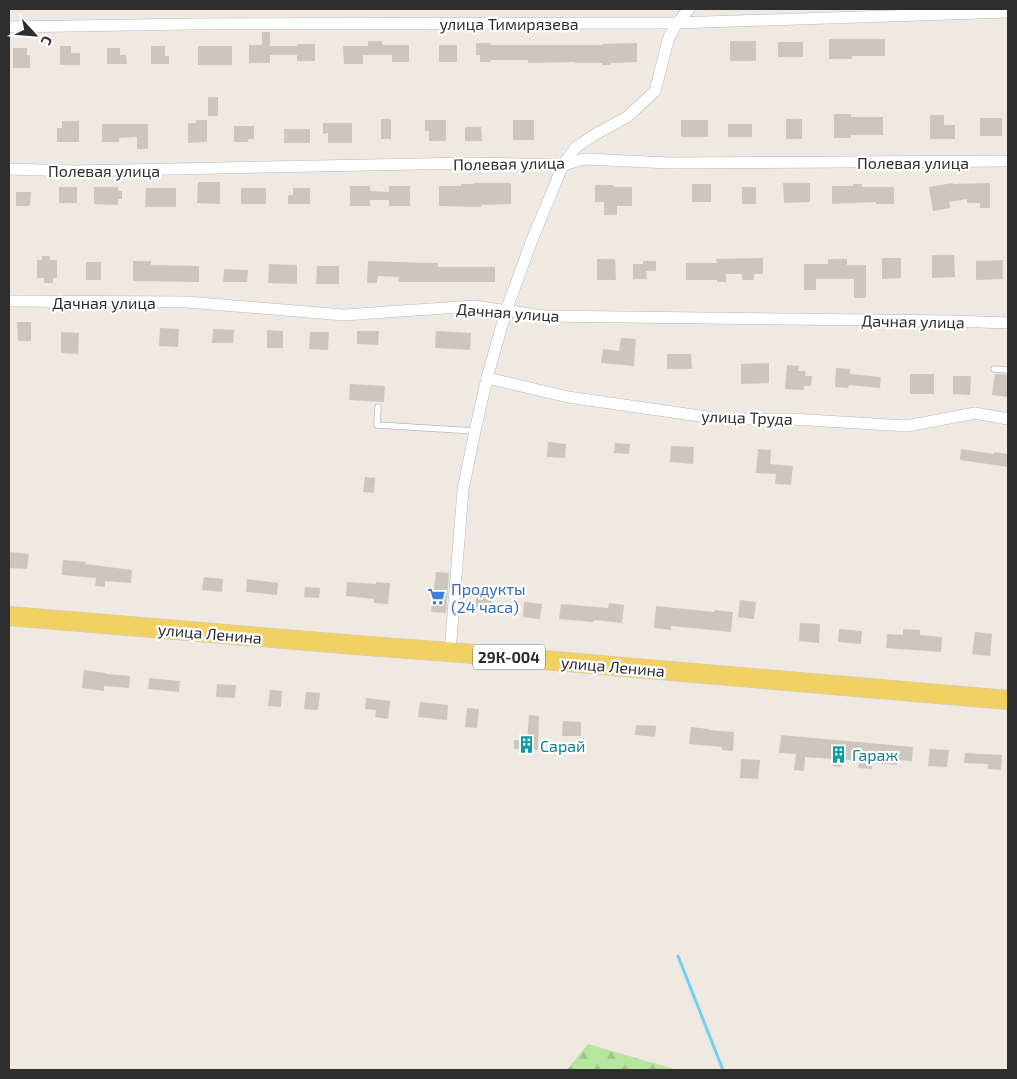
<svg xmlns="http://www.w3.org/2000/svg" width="1017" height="1079" viewBox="0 0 1017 1079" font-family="'Exo 2',sans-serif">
  <defs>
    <pattern id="forest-firs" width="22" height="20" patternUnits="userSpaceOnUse" patternTransform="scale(1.25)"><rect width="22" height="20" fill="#b6e59e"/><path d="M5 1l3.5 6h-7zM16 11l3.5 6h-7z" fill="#9dc588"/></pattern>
  </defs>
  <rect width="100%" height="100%" fill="#efe9e1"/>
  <!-- forest -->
  <path fill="url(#forest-firs)" d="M588 1044 677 1070H567Z"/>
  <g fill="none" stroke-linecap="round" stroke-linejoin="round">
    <!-- stream -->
    <path stroke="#75cff0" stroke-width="3" d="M678 956 723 1070"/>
  </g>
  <!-- building -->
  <g fill="#cbc7bf">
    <path d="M262 32H270V46H297V44H315V61H297V55H270V63H249V45H262Z"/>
    <path d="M829 39H885V56H852V59H829Z"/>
    <path d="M368 41H382V45H409V62H392V55H363V64H344L343 46H368Z"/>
    <rect x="730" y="41" width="26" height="20"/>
    <rect x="778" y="42" width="25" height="15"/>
    <path d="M476 43H491V45H602V44L637 43V62L611 63 610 65H602V63H575V62L528 63V60H491V62H480V55H476Z"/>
    <rect x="439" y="45" width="18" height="17"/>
    <path d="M60 46H71V53H80V65H60Z"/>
    <path d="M151 46H165V56H169V64H151Z"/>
    <rect x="198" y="46" width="34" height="19"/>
    <path d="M13 48H27V55H30V68H13Z"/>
    <path d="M107 48H120V55H126L127 64H107Z"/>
    <rect x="208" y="97" width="10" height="19"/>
    <path d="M834 114H851V117H883V135H851V138H834Z"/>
    <path d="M930 115H944V125H955V139H930Z"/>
    <rect x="980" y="118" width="22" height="18"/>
    <rect x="381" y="119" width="10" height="20"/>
    <rect x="786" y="119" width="16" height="20"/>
    <path d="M196 120H207V142L188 143V123H196Z"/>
    <path d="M425 120H446V141H429V131H425Z"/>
    <rect x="513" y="120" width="21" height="20"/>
    <rect x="681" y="120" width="27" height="17"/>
    <path d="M62 121H79V142H57V128H62Z"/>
    <path d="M323 123H352V143H328V133L323 134Z"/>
    <path d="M102 124H148V149H137V137L119 138V142H102Z"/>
    <rect x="728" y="124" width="24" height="13"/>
    <path d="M234 126H254V139H248V142H234Z"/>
    <path d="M465 127H481L482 141H465Z"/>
    <rect x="284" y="129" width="26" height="14"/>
    <path d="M198 182H220V204L197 203Z"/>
    <path d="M473 183H511V204L481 205V207L439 206V186H461V184H473Z"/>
    <path d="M783 183H810V202L784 203Z"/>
    <path d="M953 183V184L990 183V208H980V203H967V199L949 202 950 208 933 211 929 187Z"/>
    <rect x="692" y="184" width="19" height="18"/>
    <path d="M853 184H862V187H894V204H876V202L832 204V186H853Z"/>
    <path d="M595 185H613V187H632V206H617V215H604V202H595Z"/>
    <path d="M350 186H370V191L389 192V186H410V206H389V200H370V206H350Z"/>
    <rect x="59" y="187" width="18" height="16"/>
    <path d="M94 187H118V191H122V199H118V205L94 204Z"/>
    <rect x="742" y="187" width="14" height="17"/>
    <path d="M146 188H176V207H145Z"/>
    <rect x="241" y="188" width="25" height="16"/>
    <path d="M293 188H310V204H288V195H293Z"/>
    <path d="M16 192H31L30 206H16Z"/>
    <path d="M932 255H954L955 277 932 278Z"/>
    <path d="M42 256H50V260H57V278H53V283H44V278H37V260H42Z"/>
    <path d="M763 258V274H754V280H742V274H726V282H717V280H686V263H717L716 259Z"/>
    <path d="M882 258H901V278L882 279Z"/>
    <path d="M597 259H615L616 280H597Z"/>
    <path d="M828 259H847V265H866V298H854V279H816V290H804V264H828Z"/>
    <path d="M1003 260V279L976 280V261Z"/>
    <path d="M133 261H151V265L199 266V282L133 281Z"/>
    <path d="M368 261 430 263H438V267H495V282H398L399 277 378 276 377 283H367Z"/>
    <path d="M643 261H656V271H646L647 279H633V264H643Z"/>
    <rect x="86" y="262" width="15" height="18"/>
    <path d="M269 264 297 265V284L268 283Z"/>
    <path d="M317 266H339V284H316Z"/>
    <path d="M224 269 248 270 247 282H223Z"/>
    <path d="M17 322H31V341H18Z"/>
    <path d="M160 328 179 329 178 347 159 346Z"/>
    <path d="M213 329 234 330 233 343H212Z"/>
    <path d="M267 330 283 331V348H267Z"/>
    <path d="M357 331H379L378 345 357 344Z"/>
    <path d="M436 331 471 333 470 350 435 348Z"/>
    <path d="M61 332 79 333 78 354 61 353Z"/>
    <path d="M310 332H329L328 350 309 349Z"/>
    <path d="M621 338 636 339 634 366 601 363 603 349 619 351Z"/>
    <path d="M667 354H691L692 369H667Z"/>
    <path d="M769 363V383L741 384V364Z"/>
    <path d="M787 365 799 366 798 371H806L805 376H812L811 386H804V390L785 389Z"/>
    <path d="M836 368 850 369V374L881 377 880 388 849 385 848 388 835 387Z"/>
    <rect x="910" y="374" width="24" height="20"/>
    <path d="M995 374 1008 375V397L992 395Z"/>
    <path d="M953 376H971L970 395 953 394Z"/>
    <path d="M350 384 385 386 384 402 349 400Z"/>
    <path d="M548 442 566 444 565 458 547 457Z"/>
    <path d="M615 443 630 444 629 454 614 453Z"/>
    <path d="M671 446 694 447 693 464 670 462Z"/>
    <path d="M758 449 771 450 770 464 793 466 791 485 775 484 776 474 756 473Z"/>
    <path d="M961 449 994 454V452L1008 454V467L960 460Z"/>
    <path d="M365 477 375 478 374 493 363 492Z"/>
    <path d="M9 552 29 554 27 569 9 568Z"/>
    <path d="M63 560 86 562 85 564 132 570 131 583 105 581V587L95 586 96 578 62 575Z"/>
    <path d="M436 572 449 573 446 613 431 612Z"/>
    <path d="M204 577 223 579 222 592 202 590Z"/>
    <path d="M247 579 278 583 277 595 246 592Z"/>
    <path d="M347 582 376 584V582L390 583 388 604 374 603V599L346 596Z"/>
    <path d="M305 587 320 588 319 598 304 597Z"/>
    <path d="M477 592 493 594 491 611 475 610Z"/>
    <path d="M740 600 756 602 754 619 738 617Z"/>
    <path d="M524 602 542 604 540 619 523 617Z"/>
    <path d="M609 603 624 605 622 623 594 620 593 622 559 619 561 604 608 608Z"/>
    <path d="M656 606 714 612 715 610 733 612 731 632 671 626V630L654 628Z"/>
    <path d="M800 623 820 624 819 643 799 641Z"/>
    <path d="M839 629 862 631 861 644 838 642Z"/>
    <path d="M903 629 920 630V635L942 637 941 652 886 648 887 634 903 635Z"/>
    <path d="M975 632 992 634 990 656 972 654Z"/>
    <path d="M84 670 106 673V674L130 676 129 688 104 686V691L82 688Z"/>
    <path d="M149 678 180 681 179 692 148 689Z"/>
    <path d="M217 684 236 685 235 698 216 697Z"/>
    <path d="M270 690 282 691 281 707 268 706Z"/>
    <path d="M306 692 320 693 318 710 304 709Z"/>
    <path d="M366 698 390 701 388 719 375 717 376 710 365 709Z"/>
    <path d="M420 702 448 705 447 720 418 717Z"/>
    <path d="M467 708 479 709 477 728 465 727Z"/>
    <path d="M529 715 539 716 538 750 514 749V740L527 741Z"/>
    <path d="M563 721 581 722V736H562Z"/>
    <path d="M636 725 656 726 655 737 635 735Z"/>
    <path d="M691 727 709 729V730L734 732 733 751 722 750V747L689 744Z"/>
    <path d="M781 735 913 747 912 761 897 760V765L872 763V769L858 768 859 761 842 759 841 767 833 766V759L805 757 804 771 794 770 796 754 779 753Z"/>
    <path d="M930 749 949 750 947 767 928 766Z"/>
    <path d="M965 753 1002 755 1001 770 988 769V764L964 763Z"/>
    <path d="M741 759 760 760 758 779 740 778Z"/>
  </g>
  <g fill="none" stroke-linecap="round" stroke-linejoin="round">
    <defs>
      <g id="lane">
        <path d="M994 369 1008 370"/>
        <path d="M378 407 377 425 475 431"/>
      </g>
      <g id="street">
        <path d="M9 27 191 24 677 23 1008 12"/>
        <path d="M9 169 74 171 469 163 563 165 584 159 670 163 1008 161"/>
        <path d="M9 301 187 302 344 315 474 306 543 316 952 321 1008 323"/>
        <path d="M487 378 568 397 721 419H792L907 426 975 413 1008 419"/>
        <path d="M450 652 463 490 475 431 487 378 506 311 532 240 563 165 575 148 594 135 627 117 655 91 669 37 677 23 689 9"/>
      </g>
      <path id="primary" d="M9 616 368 646 450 652 1008 700"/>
    </defs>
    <!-- lane casing -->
    <use href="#lane" stroke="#b4b7c1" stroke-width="7"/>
    <!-- street casing -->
    <use href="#street" stroke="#b4b7c1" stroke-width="12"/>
    <!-- primary casing -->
    <use href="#primary" stroke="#c9c9c9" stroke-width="20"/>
    <!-- lane -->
    <use href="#lane" stroke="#fff" stroke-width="5.5"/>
    <!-- street -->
    <use href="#street" stroke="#fff" stroke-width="11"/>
    <!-- primary -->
    <use href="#primary" stroke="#f2d163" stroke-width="19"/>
  </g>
  <!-- icons -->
  <defs>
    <symbol id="supermarket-bare" viewBox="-9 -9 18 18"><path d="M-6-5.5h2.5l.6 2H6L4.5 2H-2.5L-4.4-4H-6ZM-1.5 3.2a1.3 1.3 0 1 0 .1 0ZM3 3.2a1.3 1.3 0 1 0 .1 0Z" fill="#3f7fe0" stroke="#fff" stroke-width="2.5" paint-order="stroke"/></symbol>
    <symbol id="building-bare" viewBox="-9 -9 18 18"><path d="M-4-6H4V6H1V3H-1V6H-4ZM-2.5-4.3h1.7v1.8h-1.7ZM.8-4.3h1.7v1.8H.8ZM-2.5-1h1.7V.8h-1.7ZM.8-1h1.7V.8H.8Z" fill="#0f9aa8" stroke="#fff" stroke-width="2.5" paint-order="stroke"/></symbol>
  </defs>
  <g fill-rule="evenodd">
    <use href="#supermarket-bare" x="424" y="584" width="25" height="25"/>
    <use href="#building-bare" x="514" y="732" width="25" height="25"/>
    <use href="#building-bare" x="826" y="742" width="25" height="25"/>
  </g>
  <g text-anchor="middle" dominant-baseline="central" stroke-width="4.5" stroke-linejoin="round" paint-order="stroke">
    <!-- shield labels -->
    <rect fill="#fff" stroke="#6d6d6d" stroke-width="1" x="473" y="644.5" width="72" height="25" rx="4"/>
    <g font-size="15" font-weight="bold" fill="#2e2e2e">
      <text x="509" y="657">29К-004</text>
    </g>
    <!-- street labels -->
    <g font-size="16" fill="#2e2e2e" stroke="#fff">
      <text x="509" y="23">улица Тимирязева</text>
      <text x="913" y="162">Полевая улица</text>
      <text transform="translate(509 163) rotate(-1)">Полевая улица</text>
      <text x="104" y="170">Полевая улица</text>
      <text x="104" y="302">Дачная улица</text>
      <text transform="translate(508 312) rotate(4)">Дачная улица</text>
      <text transform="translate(913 321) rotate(1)">Дачная улица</text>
      <text transform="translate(747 417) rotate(2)">улица Труда</text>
      <text transform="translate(210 633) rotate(5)">улица Ленина</text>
      <text transform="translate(613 666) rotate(5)">улица Ленина</text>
    </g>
    <!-- shop labels -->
    <g font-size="16" fill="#366cbe" stroke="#fff" text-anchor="start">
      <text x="451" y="588">Продукты<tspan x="451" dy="18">(24 часа)</tspan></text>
    </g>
    <!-- culture labels -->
    <g font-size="16" fill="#0d838f" stroke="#fff" text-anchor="start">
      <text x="540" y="745">Сарай</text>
      <text x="852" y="754">Гараж</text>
    </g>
  </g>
  <!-- border -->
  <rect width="1017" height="1079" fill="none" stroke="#2e2e2e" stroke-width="20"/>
  <!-- north arrow -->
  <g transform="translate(35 35) rotate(116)" stroke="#ffffff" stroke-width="4" paint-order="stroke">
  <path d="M0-4L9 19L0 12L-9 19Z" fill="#2e2e2e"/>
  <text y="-8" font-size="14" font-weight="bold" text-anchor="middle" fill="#2e2e2e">С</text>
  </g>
</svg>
